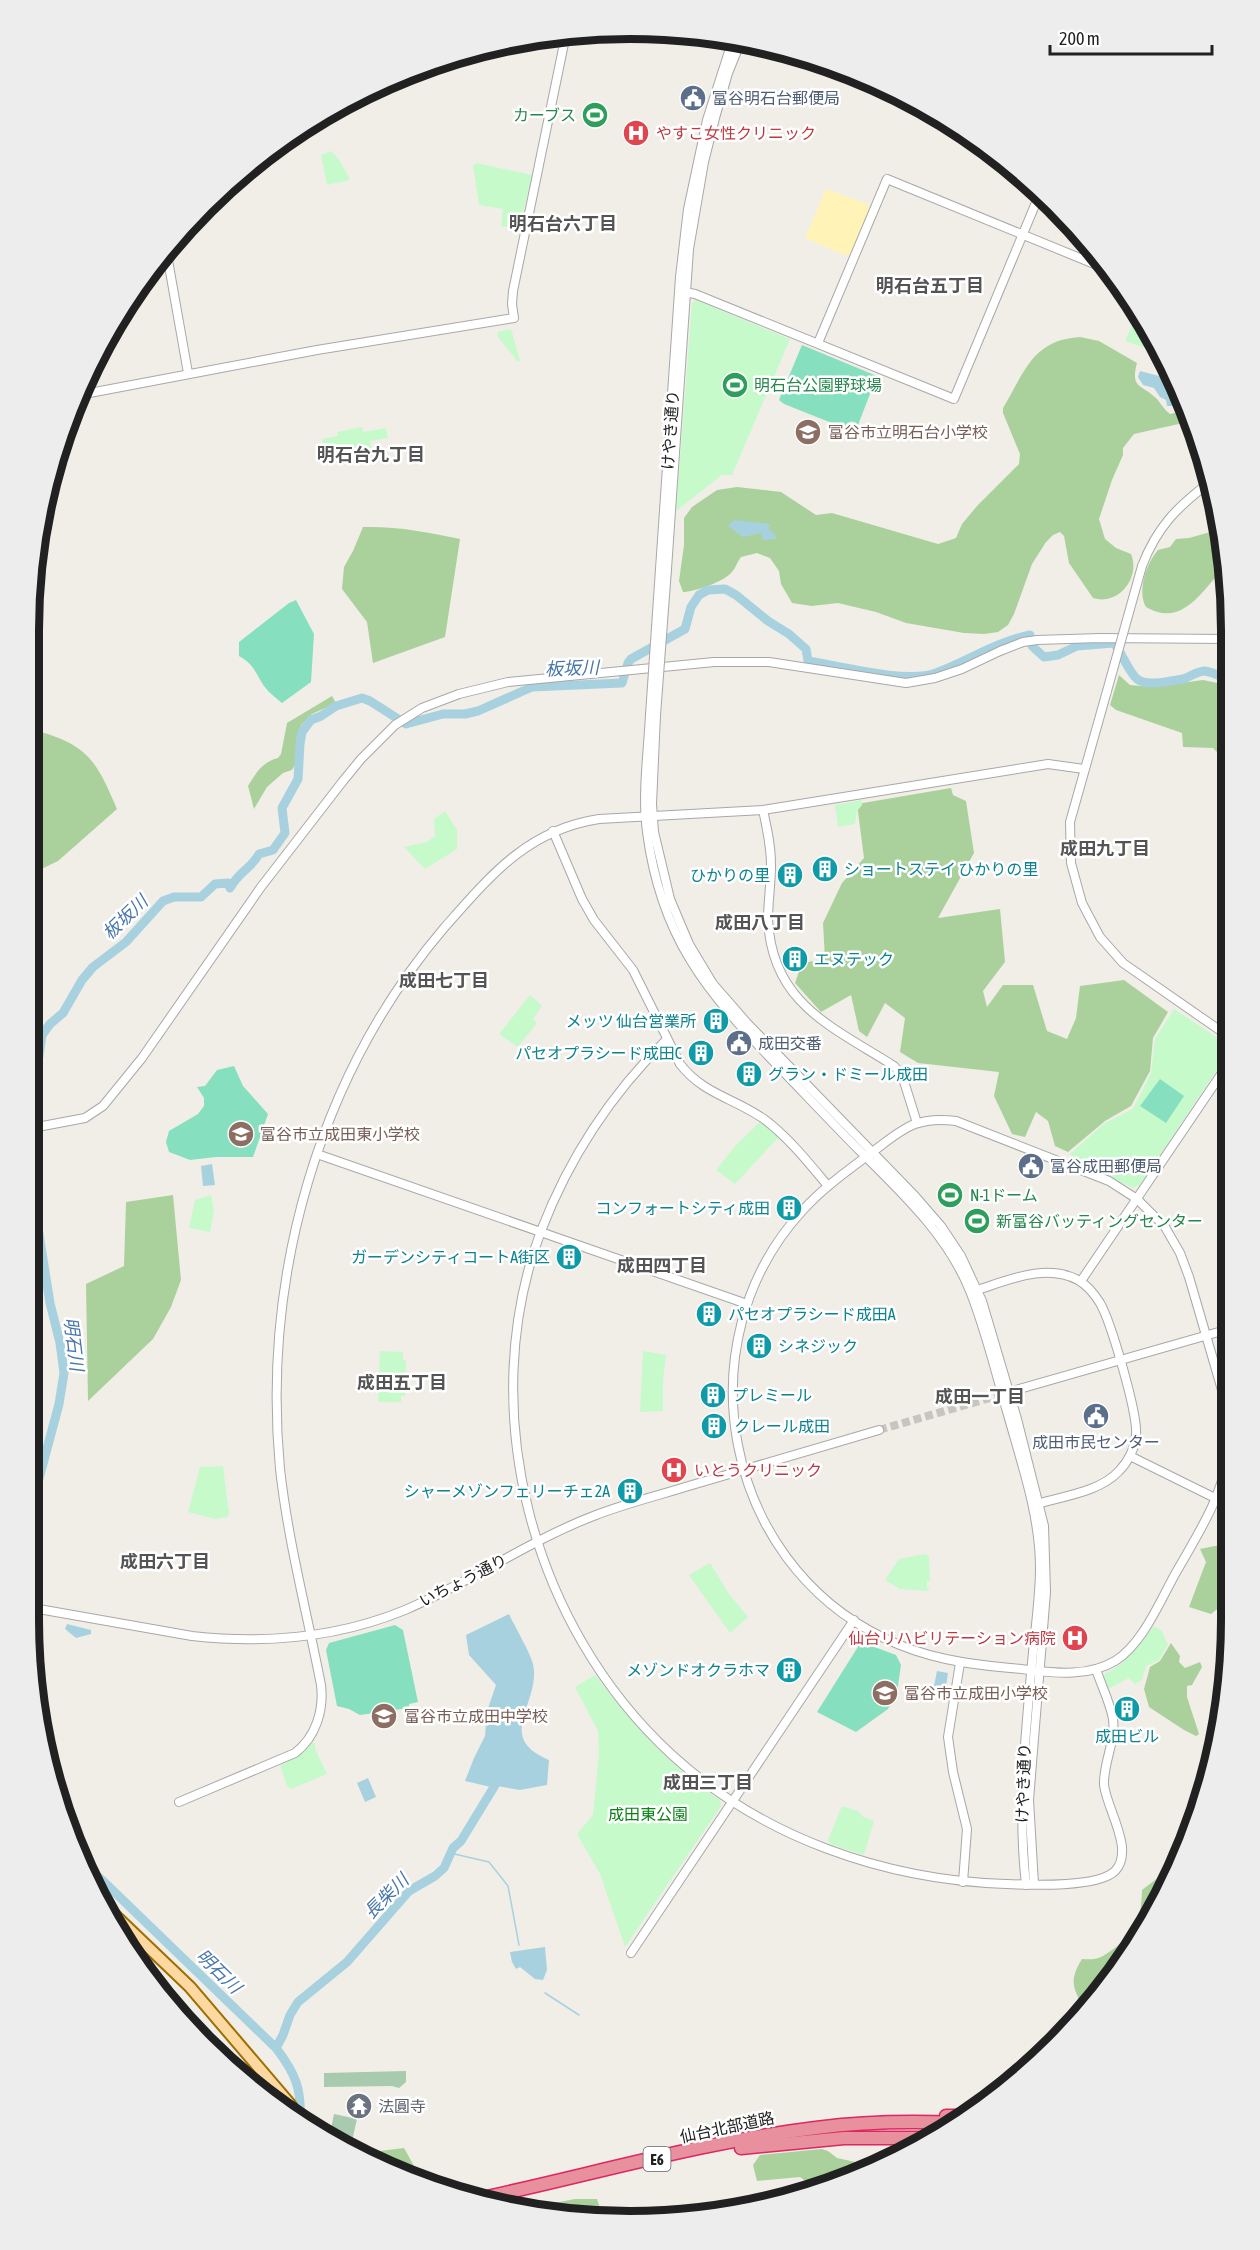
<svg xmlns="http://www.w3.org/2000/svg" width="1260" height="2250" viewBox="0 0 1260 2250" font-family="'Asap Condensed','Noto Sans JP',sans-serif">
  <rect width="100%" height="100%" fill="#f1eee8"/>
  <!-- forest -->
  <g fill="#aad19c">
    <path d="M1080 337 1099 341 1137 363C1130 389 1142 384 1156 398 1161 403 1163 409 1170 414L1187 410 1192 421 1134 434 1123 448V455L1112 480 1099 519 1105 539 1116 548 1131 554C1141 578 1118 606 1093 598L1069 563 1064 536 1060 532 1053 535 1046 542 1032 564 1014 614 1008 625 998 632 984 634 964 633 906 623 876 612 838 603 812 606 792 603 781 584 779 571 770 558 757 553 741 557C737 562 735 570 730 574 722 582 694 592 683 592L679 581 684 545V518L692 507 717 490 737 487 781 492 816 515 832 513 938 544 956 538 962 524 977 506 1019 464 1020 454 1003 413V408C1025 372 1032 340 1080 337Z"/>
    <path d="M363 527C396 526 428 532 460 539L445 637 373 663 367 622 342 589 344 567 353 551Z"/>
    <path d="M1221 529 1226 552V566C1203 588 1184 629 1146 607 1137 591 1146 564 1158 550L1170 547 1176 539 1189 538Z"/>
    <path d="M1119 675 1130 685 1151 687 1203 680 1227 685V762L1213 748 1183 747 1182 733 1116 710 1110 705Z"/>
    <path d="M332 696 336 703 312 714 301 725 296 763 292 770 283 773 267 787 254 809 248 786C256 773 262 762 278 758L281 754 287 723Z"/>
    <path d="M41 732C90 746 98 765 117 809L58 861 31 874 30 733Z"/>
    <path d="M951 788 953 795 966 801 974 853 938 918 1000 909 1005 962 983 991 987 1007 1003 985H1033L1047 1031 1067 1039 1076 1018 1080 986 1124 980 1168 1012 1153 1038 1150 1071 1131 1106 1105 1121 1068 1152 1055 1146 1048 1121 1036 1112 1025 1137 1012 1134 994 1096 999 1072 918 1063 900 1052 905 1018 885 1003 867 1037 859 1031 851 995 821 1012 795 983 802 963 825 959 823 923 842 883 864 858 857 804Z"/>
    <path d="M173 1195 181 1280 171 1307 153 1339 88 1401 86 1284 124 1266 126 1202Z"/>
    <path d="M1230 1543V1604L1225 1603 1211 1614 1189 1607 1206 1562 1200 1549Z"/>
    <path d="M1171 1643 1180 1656 1179 1662 1185 1668 1200 1662 1202 1667 1192 1685 1187 1686V1697L1199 1734 1196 1736 1184 1730 1149 1707 1144 1689 1150 1667 1160 1661Z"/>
    <path d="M1180 1856 1151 1921 1085 2012C1075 1989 1067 1983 1082 1959 1097 1960 1099 1959 1112 1950 1137 1932 1141 1921 1142 1890L1172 1867Z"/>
    <path d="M404 2148 423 2182 355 2154Z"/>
    <path d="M822 2149 828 2151 837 2158 878 2167 860 2176 816 2189 800 2177 757 2181 753 2165 760 2155Z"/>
    <path d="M575 2199H597L602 2214 600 2218 552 2216 519 2210Z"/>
  </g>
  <!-- sand -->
  <path fill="#fff3b8" d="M826 189 867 204 869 209 852 253 847 256 805 238Z"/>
  <!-- cemetery -->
  <g fill="#a8caaf">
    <path d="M406 2071V2082L399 2088 392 2086 324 2087V2073Z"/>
    <path d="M334 2114 357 2119 350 2150 329 2139Z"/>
  </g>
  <!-- park -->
  <g fill="#c6facb">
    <path d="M331 151 340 161 350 180 327 185 321 155Z"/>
    <path d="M476 163 532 175 519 229 501 226 503 209 479 205 473 166Z"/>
    <path d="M696 300 790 339 732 475H722L676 511 692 303Z"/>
    <path d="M1138 312 1158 352 1125 341Z"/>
    <path d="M511 329 520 361 518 362 498 337 497 332Z"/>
    <path d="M362 427 363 432 386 428 388 438 370 441 373 455 326 464 322 439 338 436 337 432Z"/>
    <path d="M862 800V805L857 811 855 824 838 827 835 805Z"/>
    <path d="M445 811 457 830V849L425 869 404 847 427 842 435 836 434 819Z"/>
    <path d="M530 995 542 1006 533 1019 537 1023 518 1047 499 1034Z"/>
    <path d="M1174 1009 1228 1045V1053L1140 1185 1133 1188 1074 1160 1070 1154 1105 1123 1133 1109 1151 1073 1155 1039Z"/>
    <path d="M760 1122 778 1135V1138L735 1184 716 1170 736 1145Z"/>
    <path d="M211 1195 214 1210 210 1232 189 1228 195 1200Z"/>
    <path d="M380 1351 403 1352V1360L406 1361 405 1396H401V1402H378Z"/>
    <path d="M643 1351 666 1355 663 1381V1411L640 1412Z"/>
    <path d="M223 1466 229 1514 227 1517 215 1519 188 1512 200 1467Z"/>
    <path d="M925 1554 929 1557 930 1581H927V1588H930L927 1591 900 1589 885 1580 899 1559Z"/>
    <path d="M710 1563 729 1594 748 1617 730 1633 689 1575Z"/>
    <path d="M1154 1626 1162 1631 1168 1645 1159 1660 1146 1666 1142 1680 1135 1684 1129 1678 1108 1689 1103 1675C1129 1662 1137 1647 1154 1626Z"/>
    <path d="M595 1675C631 1722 670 1768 720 1800L721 1806 625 1947 600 1874 577 1834 593 1815 599 1753 598 1731 575 1687Z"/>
    <path d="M311 1743H315V1749L327 1774 291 1789 287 1786 280 1765 296 1757Z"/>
    <path d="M842 1806 858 1811 862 1816 874 1821 864 1855 830 1844 828 1840Z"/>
  </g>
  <!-- pitch -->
  <g fill="#86e0c0">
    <path d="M802 345 877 376 858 425 851 421 847 429 784 404 779 400Z"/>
    <path d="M296 600 314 634 311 682 282 703C276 698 269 693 264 686 255 673 255 665 239 656V642L289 603Z"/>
    <path d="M234 1066 243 1086 268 1114 253 1157H216L190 1160 169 1152 166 1142 169 1131 198 1114 204 1106V1098L197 1087 205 1086 217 1070Z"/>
    <path d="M1160 1079 1184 1096 1166 1123 1140 1106Z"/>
    <path d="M395 1625 403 1630 404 1635 418 1702 409 1704V1708L360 1715 349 1709 337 1706 326 1650 329 1643Z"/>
    <path d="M861 1642 896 1655 901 1665 897 1693 888 1709 856 1732 817 1712Z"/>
  </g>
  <!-- water -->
  <g fill="#a8d1df">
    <path d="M1140 371 1171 379 1185 406H1167L1166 400 1160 397 1154 388 1143 385 1138 377Z"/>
    <path d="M734 520 770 524 768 528 775 534 776 539 763 540 761 533 743 537 728 526Z"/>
    <path d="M212 1164 215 1185 203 1186 201 1166Z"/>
    <path d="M509 1614C515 1627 530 1652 533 1664 542 1702 493 1737 549 1760L547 1785 520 1790 497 1786 495 1788 465 1781 474 1758 485 1736 487 1711 496 1685 469 1655 466 1635Z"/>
    <path d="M67 1624 91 1630V1634L76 1638 65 1629Z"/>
    <path d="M937 1671 948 1673 945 1693 933 1691Z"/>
    <path d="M368 1778 376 1797 365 1802 357 1783Z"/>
    <path d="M545 1947 547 1970 543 1980 535 1979 520 1967 516 1969 512 1962 510 1952Z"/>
  </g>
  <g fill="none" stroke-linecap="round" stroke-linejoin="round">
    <!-- stream -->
    <g stroke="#a8d1df" stroke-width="1.5">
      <path d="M450 1853 489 1862 508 1886 519 1945"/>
      <path d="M545 1993 579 2015"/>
    </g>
    <!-- river -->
    <g stroke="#a8d1df" stroke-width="9">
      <path d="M31 1077 37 1069 42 1035 50 1024 63 1013 82 980 93 967 126 942 163 901 174 897H201L215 884 228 883 230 888C239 871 251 869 259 854L273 850 285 833 282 808 298 779 300 744 302 732 311 720 321 716 336 706 362 698 370 701 406 724 443 714H465L478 711 532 687 622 683 628 663 631 659 685 629 691 607 699 595 708 590 725 589 736 595 768 621 789 634 806 649 808 661C840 666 907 684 936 673 968 661 996 642 1030 635L1032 646 1044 657 1058 655 1077 646 1114 643C1122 653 1128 671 1137 679 1147 687 1170 681 1183 679 1190 677 1197 671 1205 671 1212 672 1220 676 1227 679"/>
      <path d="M32 1190 50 1303 60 1343 64 1373 59 1404 33 1501"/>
      <path d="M34 1691 37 1712"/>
      <path d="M80 1862 102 1880 276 2048C296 2074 302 2090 300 2122"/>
      <path d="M276 2048 283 2035 290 2015 298 2002 347 1962 409 1891 435 1876 444 1868 453 1848 461 1841 500 1777"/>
    </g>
    <!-- minor-tunnel -->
    <path stroke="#c7c5c0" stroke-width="8" stroke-dasharray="8 4" stroke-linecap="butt" d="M879 1430 1007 1393"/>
    <defs>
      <g id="minor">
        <path d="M166 249 188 373"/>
        <path d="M684 292 695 294 954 399 1040 193"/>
        <path d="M818 343 887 179 1109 270"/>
        <path d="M79 395 317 350 514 318 512 304 513 291 566 34"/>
        <path d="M1142 566C1157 527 1177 507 1210 482"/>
        <path d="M660 569 680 277 688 209 707 120 733 39"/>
        <path d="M667 569 689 249 704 162 715 118 728 73 741 41"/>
        <path d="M1107 691 1070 822 1071 863 1082 903 1100 937 1123 963 1228 1036"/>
        <path d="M650 715C648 754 642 794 647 832 661 938 706 991 777 1065 806 1095 834 1125 863 1154 904 1195 948 1236 970 1291 986 1331 996 1374 1008 1415 1022 1465 1040 1516 1040 1568 1040 1595 1036 1624 1033 1652 1026 1730 1017 1807 1026 1885"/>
        <path d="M656 715 652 804 654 832 670 899 689 944 713 984 747 1023 915 1196 941 1226 961 1256 982 1301 1017 1419 1044 1526 1046 1592 1029 1800 1034 1884"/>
        <path d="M763 810C767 828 771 846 771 865 771 883 768 902 768 920 772 1004 833 1027 894 1066L902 1075 917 1123"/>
        <path d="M553 831 582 899 594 920 633 970 680 1064C703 1094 734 1098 764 1119 789 1138 808 1162 828 1186"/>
        <path d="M667 1039C611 1094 569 1158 541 1231 474 1409 532 1626 671 1754 761 1837 884 1880 1006 1884 1030 1885 1098 1888 1115 1871 1135 1850 1107 1810 1104 1785 1103 1763 1116 1741 1113 1719 1110 1702 1101 1685 1096 1669"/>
        <path d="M32 1128 85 1118 103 1106 142 1058 261 887 343 781 361 759 395 725 422 708 459 694 508 682 714 662H769L906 683 935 678 962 669 1000 651 1023 642 1037 640 1100 638 1227 639"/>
        <path d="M317 1154 747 1304"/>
        <path d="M1081 1281 1228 1064"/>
        <path d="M977 1290C1009 1280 1046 1263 1078 1280 1087 1285 1095 1295 1100 1303 1111 1322 1138 1414 1136 1435 1135 1448 1128 1462 1119 1471 1101 1491 1065 1496 1040 1503"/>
        <path d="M1016 1390 1229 1329"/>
        <path d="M1229 1433 1224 1397 1189 1277 1180 1253 1165 1227 1137 1199 1109 1181 956 1121C941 1119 929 1119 915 1124 899 1130 885 1143 871 1153 847 1171 823 1188 803 1210 682 1341 723 1561 884 1638 925 1658 966 1664 1010 1668 1045 1671 1083 1680 1115 1661 1144 1643 1161 1598 1178 1569 1202 1527 1228 1488 1229 1438"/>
        <path d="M1130 1456 1217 1499"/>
        <path d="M33 1608 192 1636C265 1644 337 1638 405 1610 471 1582 530 1540 596 1515 627 1503 660 1495 692 1485 754 1467 816 1449 879 1430"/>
        <path d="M960 1663 948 1737 953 1772 967 1829 963 1882"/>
        <path d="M179 1802 295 1753C316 1737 324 1710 321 1685 307 1613 288 1541 280 1469 262 1277 318 1076 444 928 490 876 527 830 599 819L763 810 1048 764 1084 769"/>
        <path d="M631 1953 854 1620"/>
      </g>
      <path id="major" d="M99 1900 190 1987 289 2103 304 2125"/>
      <g id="highway">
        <path d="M946 2116H966"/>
        <path d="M741 2148 844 2138H934"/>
        <path d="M473 2200C587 2176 700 2142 816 2128 862 2122 909 2121 956 2123"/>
      </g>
    </defs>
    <!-- minor casing -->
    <use href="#minor" stroke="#a8a8a8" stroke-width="10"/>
    <!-- major casing -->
    <use href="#major" stroke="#9e6e00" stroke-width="14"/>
    <!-- highway casing -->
    <use href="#highway" stroke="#dd2760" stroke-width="15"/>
    <!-- minor -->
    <use href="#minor" stroke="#fff" stroke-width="8"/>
    <!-- major -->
    <use href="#major" stroke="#fdd8a1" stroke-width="10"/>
    <!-- highway -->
    <use href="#highway" stroke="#e8909e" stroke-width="12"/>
    <defs>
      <g id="minor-bridge">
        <path d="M1107 691 1142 566"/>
        <path d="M650 715 660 569"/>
        <path d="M656 715 667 569"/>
      </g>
    </defs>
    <!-- minor-bridge casing -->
    <use href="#minor-bridge" stroke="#a8a8a8" stroke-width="10" stroke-linecap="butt"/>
    <!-- minor-bridge -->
    <use href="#minor-bridge" stroke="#fff" stroke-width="8"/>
  </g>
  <!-- icons -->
  <defs>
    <symbol id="civic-disc" viewBox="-11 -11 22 22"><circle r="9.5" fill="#5c6f8a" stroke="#fff"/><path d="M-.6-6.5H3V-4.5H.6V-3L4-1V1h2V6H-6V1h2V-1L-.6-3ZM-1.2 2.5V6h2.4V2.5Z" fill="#fff"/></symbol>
    <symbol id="stadium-disc" viewBox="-11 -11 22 22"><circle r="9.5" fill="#2e9e5b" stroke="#fff"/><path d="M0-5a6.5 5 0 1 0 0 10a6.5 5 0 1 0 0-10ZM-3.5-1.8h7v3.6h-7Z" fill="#fff"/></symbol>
    <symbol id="hospital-disc" viewBox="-11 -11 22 22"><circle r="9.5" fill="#e0444e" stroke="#fff"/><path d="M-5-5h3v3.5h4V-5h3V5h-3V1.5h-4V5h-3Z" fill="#fff"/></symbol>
    <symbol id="school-disc" viewBox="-11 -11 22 22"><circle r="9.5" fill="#8d6e63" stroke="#fff"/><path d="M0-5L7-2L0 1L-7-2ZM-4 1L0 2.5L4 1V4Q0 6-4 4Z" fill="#fff"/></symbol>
    <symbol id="building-disc" viewBox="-11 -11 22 22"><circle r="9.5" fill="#0f9aa8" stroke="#fff"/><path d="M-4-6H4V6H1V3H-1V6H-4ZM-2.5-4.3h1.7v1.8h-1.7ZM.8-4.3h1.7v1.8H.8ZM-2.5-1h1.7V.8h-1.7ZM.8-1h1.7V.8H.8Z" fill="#fff"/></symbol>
    <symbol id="temple-disc" viewBox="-11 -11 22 22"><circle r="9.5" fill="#6b7280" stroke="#fff"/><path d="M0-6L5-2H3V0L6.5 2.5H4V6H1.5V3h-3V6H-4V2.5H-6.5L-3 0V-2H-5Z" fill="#fff"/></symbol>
  </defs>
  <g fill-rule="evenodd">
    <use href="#civic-disc" x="678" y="83" width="30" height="30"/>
    <use href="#stadium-disc" x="580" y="100" width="30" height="30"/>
    <use href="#hospital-disc" x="621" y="118" width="30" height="30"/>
    <use href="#stadium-disc" x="720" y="370" width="30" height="30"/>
    <use href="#school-disc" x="793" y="417" width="30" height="30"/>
    <use href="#building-disc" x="810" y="854" width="30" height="30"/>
    <use href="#building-disc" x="775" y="860" width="30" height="30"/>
    <use href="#building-disc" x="780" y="944" width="30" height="30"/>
    <use href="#building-disc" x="701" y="1006" width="30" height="30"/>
    <use href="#civic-disc" x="724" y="1028" width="30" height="30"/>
    <use href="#building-disc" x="686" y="1038" width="30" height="30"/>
    <use href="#building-disc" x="734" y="1059" width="30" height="30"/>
    <use href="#school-disc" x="226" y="1119" width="30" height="30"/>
    <use href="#civic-disc" x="1016" y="1151" width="30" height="30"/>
    <use href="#stadium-disc" x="935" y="1180" width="30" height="30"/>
    <use href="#building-disc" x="774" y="1193" width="30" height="30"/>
    <use href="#stadium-disc" x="962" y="1206" width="30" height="30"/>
    <use href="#building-disc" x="554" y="1242" width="30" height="30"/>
    <use href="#building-disc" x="694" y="1299" width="30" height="30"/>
    <use href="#building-disc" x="744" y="1331" width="30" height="30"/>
    <use href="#building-disc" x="698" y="1380" width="30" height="30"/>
    <use href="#civic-disc" x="1081" y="1401" width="30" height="30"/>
    <use href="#building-disc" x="699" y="1411" width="30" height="30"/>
    <use href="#hospital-disc" x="659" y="1455" width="30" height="30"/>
    <use href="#building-disc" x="615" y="1476" width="30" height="30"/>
    <use href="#hospital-disc" x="1060" y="1623" width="30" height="30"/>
    <use href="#building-disc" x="774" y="1655" width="30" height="30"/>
    <use href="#school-disc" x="870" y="1678" width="30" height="30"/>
    <use href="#building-disc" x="1112" y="1694" width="30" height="30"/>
    <use href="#school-disc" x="369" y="1701" width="30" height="30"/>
    <use href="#temple-disc" x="344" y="2091" width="30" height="30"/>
  </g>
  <g text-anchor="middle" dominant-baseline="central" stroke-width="5" stroke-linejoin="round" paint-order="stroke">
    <!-- shield labels -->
    <rect fill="#fff" stroke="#646464" stroke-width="1.5" x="643.5" y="2147" width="27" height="24" rx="4.5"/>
    <g font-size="15" font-weight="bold" fill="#212121">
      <text x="657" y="2159">E6</text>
    </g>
    <!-- service labels -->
    <g font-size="16" fill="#4e5e75" stroke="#fff" text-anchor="start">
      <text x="712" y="98">富谷明石台郵便局</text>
      <text x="758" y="1043">成田交番</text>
      <text x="1050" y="1166">富谷成田郵便局</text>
      <text x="1096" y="1442" text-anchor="middle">成田市民センター</text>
    </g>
    <!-- leisure labels -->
    <g font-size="16" fill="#27864d" stroke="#fff" text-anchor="start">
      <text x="576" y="115" text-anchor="end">カーブス</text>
      <text x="754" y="385">明石台公園野球場</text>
      <text x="970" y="1195">N-1ドーム</text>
      <text x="996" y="1221">新富谷バッティングセンター</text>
    </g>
    <!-- health labels -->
    <g font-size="16" fill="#be3a42" stroke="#fff" text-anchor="start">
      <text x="656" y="133">やすこ女性クリニック</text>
      <text x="694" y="1470">いとうクリニック</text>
      <text x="1056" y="1638" text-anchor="end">仙台リハビリテーション病院</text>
    </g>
    <!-- street labels -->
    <g font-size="16" fill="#212121" stroke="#fff">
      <text transform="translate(670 430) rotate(-86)">けやき通り</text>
      <text transform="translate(463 1580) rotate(-27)">いちょう通り</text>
      <text transform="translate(1023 1783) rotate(-88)">けやき通り</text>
      <text transform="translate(727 2127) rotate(-12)">仙台北部道路</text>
    </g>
    <!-- education labels -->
    <g font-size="16" fill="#785e54" stroke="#fff" text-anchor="start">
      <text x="828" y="432">富谷市立明石台小学校</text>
      <text x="260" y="1134">富谷市立成田東小学校</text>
      <text x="904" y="1693">富谷市立成田小学校</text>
      <text x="404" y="1716">富谷市立成田中学校</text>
    </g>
    <!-- culture labels -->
    <g font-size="16" fill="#0d838f" stroke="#fff" text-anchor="start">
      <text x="844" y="869">ショートステイ ひかりの里</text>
      <text x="770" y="875" text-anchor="end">ひかりの里</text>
      <text x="814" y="959">エヌテック</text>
      <text x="696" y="1021" text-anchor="end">メッツ 仙台営業所</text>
      <text x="682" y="1053" text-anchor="end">パセオプラシード成田C</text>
      <text x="768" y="1074">グラン・ドミール成田</text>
      <text x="770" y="1208" text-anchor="end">コンフォートシティ成田</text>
      <text x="550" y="1257" text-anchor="end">ガーデンシティコートA街区</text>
      <text x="728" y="1314">パセオプラシード成田A</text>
      <text x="778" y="1346">シネジック</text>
      <text x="732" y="1395">プレミール</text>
      <text x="734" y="1426">クレール成田</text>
      <text x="610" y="1491" text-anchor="end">シャーメゾンフェリーチェ2A</text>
      <text x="770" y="1670" text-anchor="end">メゾンドオクラホマ</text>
      <text x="1127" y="1736" text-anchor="middle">成田ビル</text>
    </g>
    <!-- park labels -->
    <g font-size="16" fill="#0b8318" stroke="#fff">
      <text x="648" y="1814">成田東公園</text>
    </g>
    <!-- worship labels -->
    <g font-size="16" fill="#5b616d" stroke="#fff" text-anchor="start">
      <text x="378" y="2106">法圓寺</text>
    </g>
    <!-- neighbourhood labels -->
    <g font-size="18" font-weight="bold" fill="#545454" stroke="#fff">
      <text x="563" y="223">明石台六丁目</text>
      <text x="930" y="285">明石台五丁目</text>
      <text x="371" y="454">明石台九丁目</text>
      <text x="1105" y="848">成田九丁目</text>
      <text x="760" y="922">成田八丁目</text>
      <text x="444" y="980">成田七丁目</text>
      <text x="662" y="1265">成田四丁目</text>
      <text x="402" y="1382">成田五丁目</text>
      <text x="980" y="1396">成田一丁目</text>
      <text x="165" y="1561">成田六丁目</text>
      <text x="708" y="1782">成田三丁目</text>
    </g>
    <!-- water labels -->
    <g font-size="18" font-style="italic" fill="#4877ab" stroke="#fff">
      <text transform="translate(572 668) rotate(-2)">板坂川</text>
      <text transform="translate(125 917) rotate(-44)">板坂川</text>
      <text transform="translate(74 1344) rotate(83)">明石川</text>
      <text transform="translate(386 1896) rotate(-45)">長柴川</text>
      <text transform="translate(219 1971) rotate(44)">明石川</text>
    </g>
  </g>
  <!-- crop -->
  <path d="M0 0H1260V2250H0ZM630 39H630A591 591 0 0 1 1221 630V1620A591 591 0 0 1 630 2211H630A591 591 0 0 1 39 1620V630A591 591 0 0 1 630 39Z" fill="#ededed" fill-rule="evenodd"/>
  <path fill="none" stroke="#212121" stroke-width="8" d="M630 39H630A591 591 0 0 1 1221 630V1620A591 591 0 0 1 630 2211H630A591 591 0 0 1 39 1620V630A591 591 0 0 1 630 39Z"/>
  <!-- scale -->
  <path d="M1050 45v9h162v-9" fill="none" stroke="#212121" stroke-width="3"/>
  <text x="1059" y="45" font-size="18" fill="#212121" stroke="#ffffff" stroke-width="4.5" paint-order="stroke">200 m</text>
</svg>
